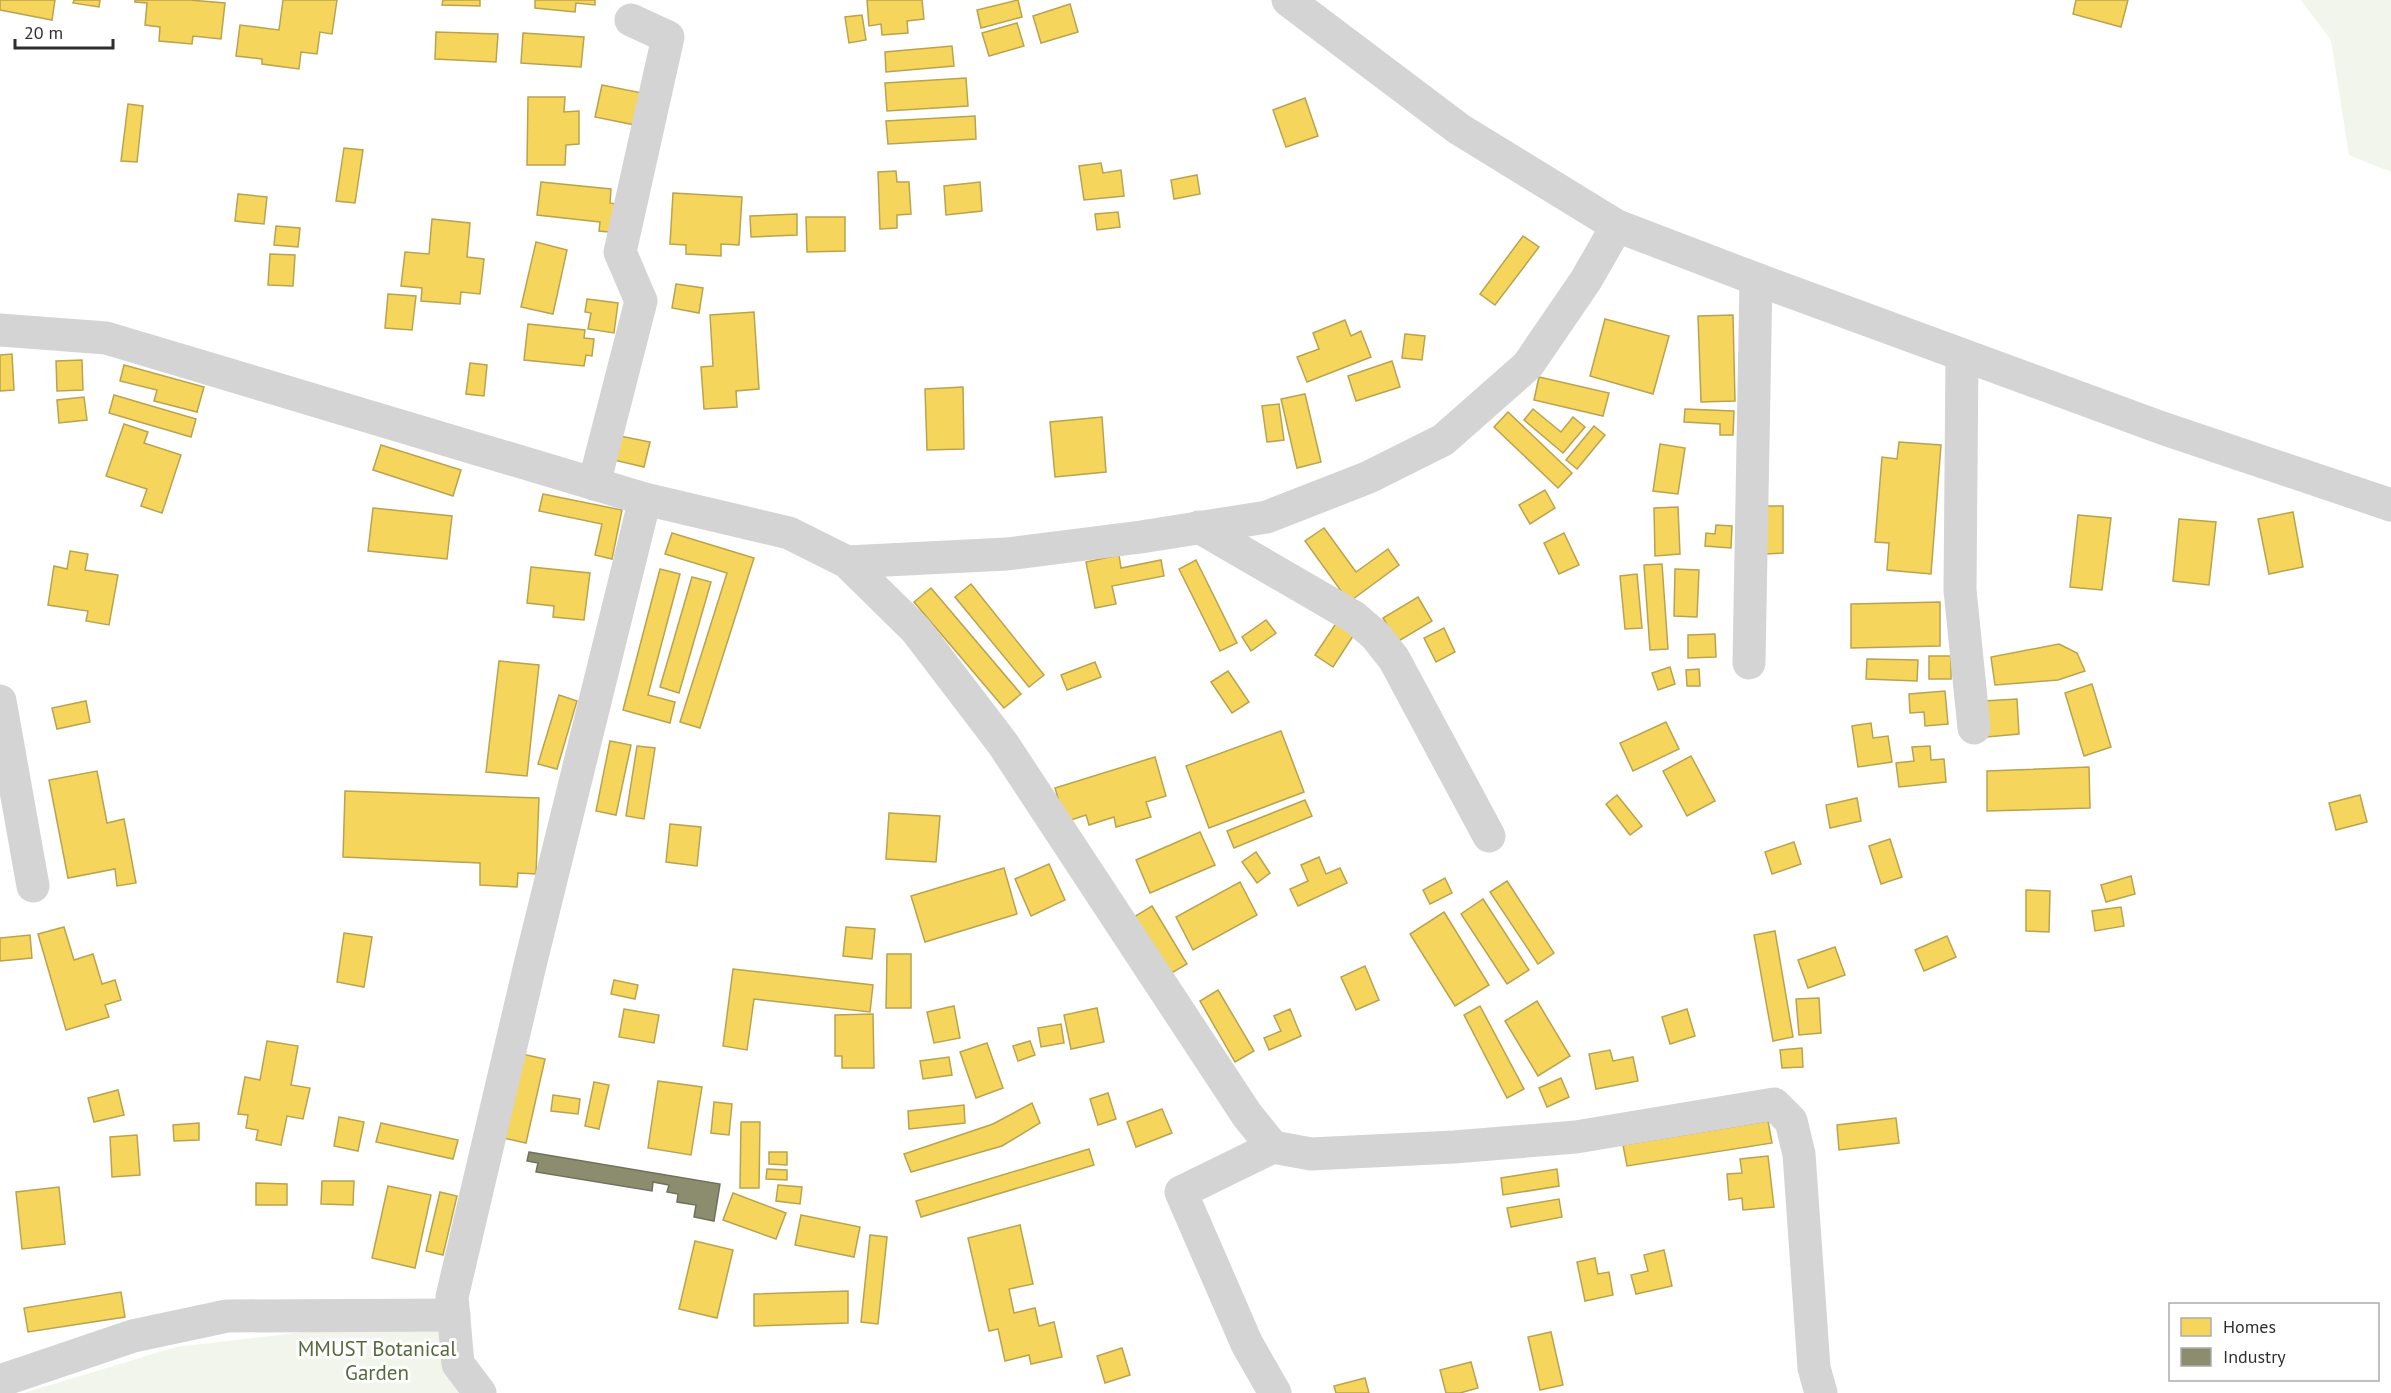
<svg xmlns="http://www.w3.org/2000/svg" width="2391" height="1393" viewBox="0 0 2391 1393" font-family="'PT Sans',sans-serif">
  <rect width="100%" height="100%" fill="#fff"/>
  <!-- green -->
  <g fill="#f1f5ec">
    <path d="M2301 0H2391V172L2349 155 2331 40Z"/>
    <path d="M443 1326 466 1393H24L176 1347 330 1329Z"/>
  </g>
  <!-- homes -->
  <g fill="#f6d55c" stroke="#baa34e" stroke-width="1.5">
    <path d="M0 0H55L52 20 0 10Z"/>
    <path d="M74 0H100L99 7 73 3Z"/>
    <path d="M135 0H190L225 3 221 39 193 36 192 44 159 41 160 27 145 25 147 3 135 2Z"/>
    <path d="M283 0H337L332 34 320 32 317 54 301 52 299 69 262 64V59L236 56 240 25 279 30Z"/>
    <path d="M443 0H480V6L442 5Z"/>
    <path d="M535 0H595V5L576 3 575 12 535 8Z"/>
    <path d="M867 0H922L924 19 907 21 908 33 882 35 881 24 869 26Z"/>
    <path d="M1018 0 1022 17 981 28 977 10Z"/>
    <path d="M2076 0H2128L2121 27 2073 14Z"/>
    <path d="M1070 4 1078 32 1041 43 1033 16Z"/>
    <path d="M862 15 866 40 849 43 845 17Z"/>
    <path d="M1017 23 1024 46 989 56 982 33Z"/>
    <path d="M436 32 498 34 496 62 435 59Z"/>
    <path d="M523 33 584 37 581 67 521 63Z"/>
    <path d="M952 46 954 66 886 72 885 52Z"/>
    <path d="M966 78 968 106 887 111 885 83Z"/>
    <path d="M602 85 642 93 635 125 595 117Z"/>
    <path d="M528 97H565L564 112 579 111V144L566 145 565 165H527Z"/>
    <path d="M1305 98 1318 136 1286 147 1273 110Z"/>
    <path d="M128 104 143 106 137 162 121 161Z"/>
    <path d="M975 116 976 139 888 144 886 121Z"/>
    <path d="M344 148 363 150 355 203 336 201Z"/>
    <path d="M1101 163 1103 173 1121 170 1124 196 1084 200 1079 166Z"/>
    <path d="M896 171 897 182H909L911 214 897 215V228L880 229 878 172Z"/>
    <path d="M1197 175 1200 194 1174 199 1171 180Z"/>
    <path d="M541 182 611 189 610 203 621 205 618 233 599 231 600 222 537 215Z"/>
    <path d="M980 182 982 211 946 215 944 186Z"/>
    <path d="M673 193 742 197 739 245 721 244V256L686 254V245L670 244Z"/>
    <path d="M238 194 267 197 264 224 235 221Z"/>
    <path d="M1118 212 1120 227 1097 230 1095 214Z"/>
    <path d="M797 214V235L751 237 750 216Z"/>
    <path d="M806 217H845V251L807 252Z"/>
    <path d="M432 219 470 223 467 257 484 259 480 294 461 292 460 304 421 301 422 288 401 286 405 252 429 254Z"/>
    <path d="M276 226 300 228 298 247 274 245Z"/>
    <path d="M1523 236 1539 247 1495 305 1480 294Z"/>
    <path d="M536 242 567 250 553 314 521 307Z"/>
    <path d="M270 254 295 255 293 286 268 285Z"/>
    <path d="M676 284 703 288 699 313 672 308Z"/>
    <path d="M388 294 416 296 412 330 385 328Z"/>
    <path d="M587 299 618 303 614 333 588 329 591 313 585 312Z"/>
    <path d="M754 312 759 389 736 391 737 407 704 409 701 367 713 366 710 315Z"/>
    <path d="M1733 315 1735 401 1701 402 1698 316Z"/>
    <path d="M1605 319 1669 336 1653 394 1590 376Z"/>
    <path d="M1345 320 1351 336 1361 331 1371 357 1307 382 1297 357 1319 349 1313 333Z"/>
    <path d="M528 324 585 330 584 338 594 339 592 356 586 355 584 366 524 360Z"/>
    <path d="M1405 334 1425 336 1422 360 1402 358Z"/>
    <path d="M12 354 14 390 0 391V355Z"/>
    <path d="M82 360 83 390 57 391 56 361Z"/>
    <path d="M1392 361 1400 387 1356 401 1348 376Z"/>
    <path d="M470 363 487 365 484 396 466 394Z"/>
    <path d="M124 365 204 387 197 412 154 401 157 390 120 381Z"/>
    <path d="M1539 377 1609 393 1603 416 1534 400Z"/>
    <path d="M963 387 964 449 927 450 925 389Z"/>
    <path d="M1305 394 1321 462 1297 468 1281 399Z"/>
    <path d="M114 395 196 419 191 437 109 413Z"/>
    <path d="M84 397 87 420 59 423 57 400Z"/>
    <path d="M1279 404 1284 440 1267 442 1262 406Z"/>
    <path d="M1533 409 1561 432 1573 417 1585 427 1563 453 1524 420Z"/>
    <path d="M1685 409 1734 411 1733 435H1720V424L1684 422Z"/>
    <path d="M1508 412 1572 473 1558 488 1494 427Z"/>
    <path d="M1102 417 1106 472 1055 477 1050 422Z"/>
    <path d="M124 424 148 432 144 443 181 455 162 513 141 506 147 489 106 476Z"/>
    <path d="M1594 426 1605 435 1577 469 1566 460Z"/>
    <path d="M620 436 650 442 644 467 614 460Z"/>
    <path d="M1899 442 1941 445 1931 574 1887 570 1889 543 1875 542 1882 457 1897 459Z"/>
    <path d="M1660 444 1685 448 1678 494 1653 491Z"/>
    <path d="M381 445 461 470 453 496 373 470Z"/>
    <path d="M1545 490 1555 508 1530 524 1519 505Z"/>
    <path d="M543 494 622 510 612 559 595 555 602 524 539 511Z"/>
    <path d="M1766 506H1783V553L1766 554Z"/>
    <path d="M1678 507 1680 554 1655 556 1654 508Z"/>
    <path d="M373 508 452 516 447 559 368 551Z"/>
    <path d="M2293 512 2303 567 2269 574 2258 519Z"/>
    <path d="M2078 515 2111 518 2102 590 2070 587Z"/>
    <path d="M2179 519 2216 522 2209 585 2173 581Z"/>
    <path d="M1716 525 1732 526 1731 548 1705 546 1706 533 1715 534Z"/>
    <path d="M1324 528 1356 572 1388 549 1399 565 1349 602 1305 541Z"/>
    <path d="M672 533 754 558 700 728 680 722 727 573 665 554Z"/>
    <path d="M1564 533 1579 565 1559 574 1544 543Z"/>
    <path d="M70 551 88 554 85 570 118 575 109 625 86 621 88 611 48 605 54 566 67 569Z"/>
    <path d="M1119 555 1121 568 1161 560 1164 576 1112 586 1116 604 1095 608 1086 562Z"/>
    <path d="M1196 560 1237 643 1220 651 1179 569Z"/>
    <path d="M1662 564 1668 649 1650 650 1644 565Z"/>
    <path d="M531 567 590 573 584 620 553 617 554 606 527 603Z"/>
    <path d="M660 569 680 574 648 695 675 702 670 723 623 710Z"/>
    <path d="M1675 569 1699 570 1697 617 1674 616Z"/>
    <path d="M1637 574 1642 628 1625 629 1620 576Z"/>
    <path d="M692 577 711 582 679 693 660 687Z"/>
    <path d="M971 584 1044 675 1029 687 955 597Z"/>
    <path d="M931 588 1021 694 1004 708 914 602Z"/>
    <path d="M1418 597 1432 621 1397 642 1383 618Z"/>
    <path d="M1940 602V646L1851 648V604Z"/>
    <path d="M1266 620 1276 633 1251 651 1242 637Z"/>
    <path d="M1337 622 1355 633 1333 667 1315 655Z"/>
    <path d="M1444 628 1455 652 1436 662 1424 638Z"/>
    <path d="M1715 634 1716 657 1688 658V635Z"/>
    <path d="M2059 644 2077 653 2085 671 2058 680 1995 685 1991 657Z"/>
    <rect x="1929" y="656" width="22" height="23"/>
    <path d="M1867 659 1918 660 1917 681 1866 679Z"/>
    <path d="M499 661 539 665 527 776 486 772Z"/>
    <path d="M1095 662 1101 677 1067 690 1061 675Z"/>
    <path d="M1670 667 1675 684 1658 690 1652 673Z"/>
    <path d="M1699 669 1700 686H1687L1686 670Z"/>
    <path d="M1228 671 1249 702 1232 713 1211 682Z"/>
    <path d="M2092 684 2111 747 2084 756 2065 693Z"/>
    <path d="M1945 691 1948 724 1925 726 1924 712 1910 713 1909 694Z"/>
    <path d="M559 695 577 701 557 769 538 764Z"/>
    <path d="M2017 699 2019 734 1987 737 1984 701Z"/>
    <path d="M86 701 90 722 57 729 52 708Z"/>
    <path d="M1666 722 1679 749 1633 771 1620 743Z"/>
    <path d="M1871 723 1873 738 1888 736 1892 762 1858 767 1852 726Z"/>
    <path d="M1281 731 1304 792 1209 828 1186 766Z"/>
    <path d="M610 741 631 745 616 815 596 811Z"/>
    <path d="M637 746 655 748 644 819 626 816Z"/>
    <path d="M1930 746 1931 760 1944 759 1946 782 1899 787 1896 763 1914 761 1912 747Z"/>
    <path d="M1691 756 1715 801 1687 816 1663 771Z"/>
    <path d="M1155 757 1166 796 1146 802 1151 817 1116 827 1114 817 1089 825 1086 815 1065 822 1055 788Z"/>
    <path d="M2089 767 2090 808 1987 811V771Z"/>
    <path d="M97 771 107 823 124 819 136 883 117 886 115 869 68 878 49 780Z"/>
    <path d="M345 791 539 798 536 874 518 873 517 887 480 885V863L343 857Z"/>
    <path d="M1617 795 1642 826 1630 835 1606 804Z"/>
    <path d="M2360 795 2367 822 2336 830 2329 803Z"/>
    <path d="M1857 798 1861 821 1830 828 1826 805Z"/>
    <path d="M1305 800 1312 816 1234 848 1227 831Z"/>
    <path d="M889 813 940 816 936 862 886 859Z"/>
    <path d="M670 824 701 827 697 866 666 862Z"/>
    <path d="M1200 832 1215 865 1150 893 1136 860Z"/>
    <path d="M1890 839 1902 877 1881 884 1869 846Z"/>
    <path d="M1794 842 1801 864 1772 874 1765 852Z"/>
    <path d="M1256 852 1270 873 1257 883 1242 862Z"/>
    <path d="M1319 857 1326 874 1340 868 1347 883 1298 906 1290 889 1308 881 1301 865Z"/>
    <path d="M1049 864 1065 900 1031 916 1015 879Z"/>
    <path d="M1004 868 1017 914 925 942 911 896Z"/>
    <path d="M2131 876 2135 894 2106 902 2101 885Z"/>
    <path d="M1445 878 1452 893 1430 904 1423 890Z"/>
    <path d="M1507 881 1554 953 1538 964 1490 892Z"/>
    <path d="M1240 882 1257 915 1193 950 1176 917Z"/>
    <path d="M2026 890 2050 891 2049 932 2026 931Z"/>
    <path d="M1483 899 1529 970 1507 984 1461 914Z"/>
    <path d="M1152 906 1187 964 1168 975 1134 917Z"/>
    <path d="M2121 907 2124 926 2095 931 2092 911Z"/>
    <path d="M1444 912 1489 985 1455 1006 1410 934Z"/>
    <path d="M64 927 74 960 93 954 102 984 115 980 121 1000 105 1005 109 1017 66 1030 38 934Z"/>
    <path d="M846 927 875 929 872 959 843 956Z"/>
    <path d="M1775 931 1793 1037 1773 1041 1754 935Z"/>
    <path d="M344 933 372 937 364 987 337 982Z"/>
    <path d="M30 935 32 958 0 961V938Z"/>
    <path d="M1947 936 1956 957 1924 971 1915 950Z"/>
    <path d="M1835 947 1845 975 1808 988 1798 960Z"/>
    <path d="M887 954H911V1008H886Z"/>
    <path d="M1365 966 1379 1000 1356 1010 1341 977Z"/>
    <path d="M733 969 873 985 870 1012 754 999 747 1050 723 1046Z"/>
    <path d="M614 980 638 985 635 999 611 994Z"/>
    <path d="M1218 990 1254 1051 1235 1062 1200 1001Z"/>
    <path d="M1819 998 1821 1033 1799 1035 1796 999Z"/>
    <path d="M1537 1001 1570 1056 1538 1076 1505 1021Z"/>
    <path d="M954 1006 960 1038 934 1043 927 1012Z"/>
    <path d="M1480 1006 1524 1089 1507 1098 1464 1015Z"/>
    <path d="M1097 1008 1104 1042 1071 1049 1064 1015Z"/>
    <path d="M624 1009 659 1015 654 1043 619 1037Z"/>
    <path d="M1290 1009 1301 1036 1269 1050 1264 1038 1281 1031 1274 1016Z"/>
    <path d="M1687 1009 1695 1036 1670 1044 1662 1017Z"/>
    <path d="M873 1014 874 1068H842V1056H835V1015Z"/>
    <path d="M1061 1024 1064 1043 1041 1047 1038 1028Z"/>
    <path d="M267 1041 298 1046 291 1085 310 1088 303 1119 287 1116 281 1145 256 1140 258 1130 246 1128 248 1115 238 1114 245 1077 260 1080Z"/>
    <path d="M1030 1041 1035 1055 1018 1061 1013 1046Z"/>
    <path d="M987 1043 1003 1088 976 1098 960 1052Z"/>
    <path d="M1802 1048 1803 1067 1782 1068 1780 1050Z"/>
    <path d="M1610 1050 1613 1061 1633 1057 1638 1081 1596 1089 1589 1054Z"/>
    <path d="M522 1054 545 1059 526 1143 503 1138Z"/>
    <path d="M949 1057 952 1075 923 1079 920 1061Z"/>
    <path d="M1561 1078 1569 1097 1547 1107 1539 1088Z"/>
    <path d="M658 1081 702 1087 691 1155 648 1148Z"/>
    <path d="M594 1082 609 1085 599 1129 585 1126Z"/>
    <path d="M118 1090 124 1115 94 1122 88 1098Z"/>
    <path d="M1108 1093 1116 1119 1098 1125 1090 1099Z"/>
    <path d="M553 1095 580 1099 578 1114 551 1111Z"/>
    <path d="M714 1102 732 1104 729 1135 711 1133Z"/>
    <path d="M1032 1103 1040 1123 1002 1146 911 1172 904 1154 993 1124Z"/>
    <path d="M964 1105 965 1123 909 1129 908 1111Z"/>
    <path d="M1162 1109 1172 1133 1136 1147 1127 1122Z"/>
    <path d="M339 1117 364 1122 358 1151 334 1146Z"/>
    <path d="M1896 1118 1899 1143 1839 1150 1837 1125Z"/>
    <path d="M1768 1121 1772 1143 1627 1166 1623 1145Z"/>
    <path d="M741 1122H760L759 1188H740Z"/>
    <path d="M199 1123V1140L174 1141 173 1125Z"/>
    <path d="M381 1123 458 1140 453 1159 376 1142Z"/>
    <path d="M137 1135 140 1175 112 1177 110 1137Z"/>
    <path d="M1089 1149 1094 1165 921 1217 916 1201Z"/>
    <path d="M769 1152H787V1165L769 1164Z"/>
    <path d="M1768 1156 1774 1207 1743 1210 1742 1198 1729 1200 1727 1174 1742 1173 1740 1159Z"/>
    <path d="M767 1169 787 1170V1180L766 1179Z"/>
    <path d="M1557 1169 1559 1186 1503 1195 1501 1178Z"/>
    <path d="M322 1181H354L353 1205 321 1204Z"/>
    <path d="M256 1183 287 1184V1205H256Z"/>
    <path d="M778 1185 802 1187 800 1204 776 1201Z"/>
    <path d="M388 1186 431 1195 415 1268 372 1258Z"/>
    <path d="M59 1187 65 1244 22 1249 16 1192Z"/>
    <path d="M440 1192 457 1196 443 1255 426 1251Z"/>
    <path d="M733 1193 786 1213 776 1239 723 1220Z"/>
    <path d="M1559 1199 1562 1217 1511 1227 1507 1208Z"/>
    <path d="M801 1215 860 1227 854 1257 795 1245Z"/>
    <path d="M1020 1225 1033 1284 1009 1289 1014 1313 1035 1308 1039 1326 1054 1322 1062 1357 1031 1364 1029 1355 1005 1361 998 1329 989 1331 968 1238Z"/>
    <path d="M870 1235 887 1237 878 1324 861 1322Z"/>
    <path d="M695 1241 733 1250 717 1318 679 1309Z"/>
    <path d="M1664 1250 1672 1286 1636 1294 1631 1275 1648 1271 1644 1255Z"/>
    <path d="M1595 1258 1598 1274 1609 1272 1613 1295 1585 1301 1577 1262Z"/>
    <path d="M848 1291V1323L754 1326V1294Z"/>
    <path d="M121 1292 125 1317 28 1332 24 1308Z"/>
    <path d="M1551 1332 1563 1385 1540 1390 1528 1337Z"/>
    <path d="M1122 1348 1130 1375 1105 1383 1097 1356Z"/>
    <path d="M1471 1362 1478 1388 1460 1393H1446L1440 1370Z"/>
    <path d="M1365 1378 1369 1393H1336L1334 1386Z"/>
  </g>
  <!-- industry -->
  <path fill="#8c8c6e" stroke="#70705b" stroke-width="1.5" d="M529 1152 720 1184 714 1221 694 1217 696 1205 677 1202 678 1194 667 1192 669 1185 653 1182 652 1191 536 1172 538 1163 527 1161Z"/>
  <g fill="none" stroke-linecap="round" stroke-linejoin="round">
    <!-- minor -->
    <g stroke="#d4d4d4" stroke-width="33">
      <path d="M1288 0 1459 129 1617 226 1756 279 2162 428 2391 505"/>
      <path d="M0 330 106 338 645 499 789 533 847 562 916 630 1003 744 1247 1115 1273 1147 1311 1154 1454 1147 1576 1137 1774 1104 1791 1121 1799 1154 1814 1368 1821 1393"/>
      <path d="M1962 355 1960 590 1974 728"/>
      <path d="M594 484 641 301 620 252 668 37 631 20"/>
      <path d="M1199 527 1354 617 1376 636 1394 659 1489 836"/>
      <path d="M847 562 1007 554 1141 537 1267 517 1369 477 1443 440 1528 365 1586 280 1617 226"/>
      <path d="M1749 663 1756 279"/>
      <path d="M0 701 33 886"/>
      <path d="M1273 1147 1181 1192 1247 1344 1275 1393"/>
      <path d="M0 1381 133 1336 227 1316 454 1315"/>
      <path d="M480 1393 458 1364 452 1297 530 965 645 499"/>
    </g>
  </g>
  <g text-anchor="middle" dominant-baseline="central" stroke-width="6" stroke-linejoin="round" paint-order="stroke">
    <!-- park labels -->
    <g font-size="21" fill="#55693d" stroke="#fff">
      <text x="377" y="1348">MMUST Botanical<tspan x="377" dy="24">Garden</tspan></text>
    </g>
  </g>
  <!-- legend -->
  <rect x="2169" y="1303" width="210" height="78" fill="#ffffff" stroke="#acacac" stroke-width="1.5"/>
  <rect x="2181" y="1318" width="30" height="18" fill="#f6d55c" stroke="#acacac" stroke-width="1.5"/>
  <text x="2223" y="1333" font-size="18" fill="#2f2f2f">Homes</text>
  <rect x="2181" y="1348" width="30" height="18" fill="#8c8c6e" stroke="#acacac" stroke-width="1.5"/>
  <text x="2223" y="1363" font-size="18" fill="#2f2f2f">Industry</text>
  <!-- scale -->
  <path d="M15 39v9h98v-9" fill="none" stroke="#2f2f2f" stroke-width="3"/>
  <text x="24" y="39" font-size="18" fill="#2f2f2f" stroke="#ffffff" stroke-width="4.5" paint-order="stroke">20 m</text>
</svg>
